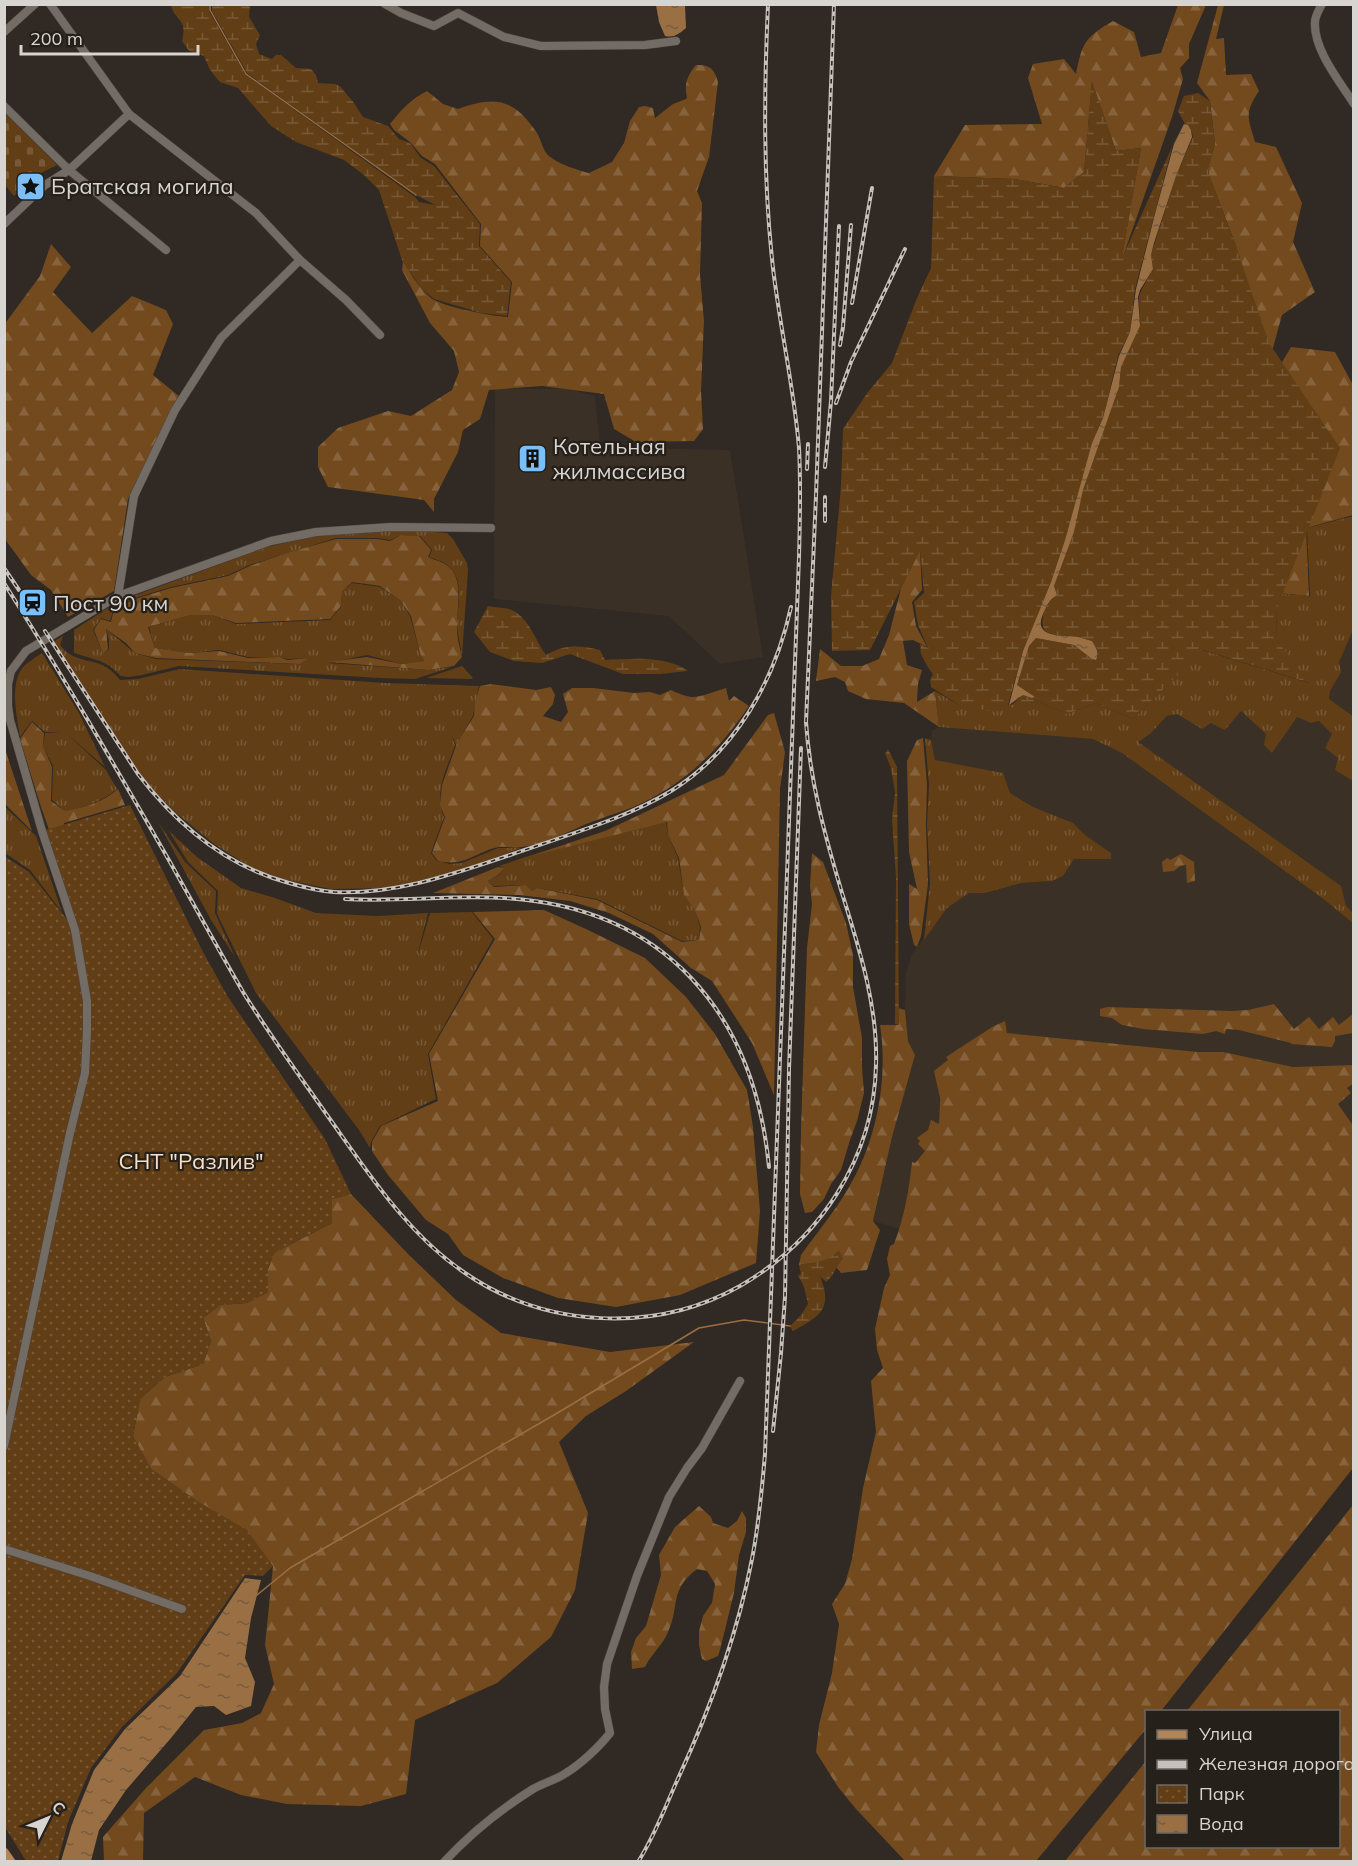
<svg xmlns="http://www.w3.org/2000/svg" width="1358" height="1866" viewBox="0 0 1358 1866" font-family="Mulish,sans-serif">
  <defs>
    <pattern id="grass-tufts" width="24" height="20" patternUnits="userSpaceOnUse" patternTransform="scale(1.5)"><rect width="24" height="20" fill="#613e16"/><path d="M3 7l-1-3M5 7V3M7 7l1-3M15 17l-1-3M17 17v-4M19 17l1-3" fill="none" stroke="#775937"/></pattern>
    <pattern id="forest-firs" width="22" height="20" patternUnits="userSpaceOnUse" patternTransform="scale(1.5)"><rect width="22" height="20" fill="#734a1d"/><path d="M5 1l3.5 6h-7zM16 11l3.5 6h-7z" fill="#86633d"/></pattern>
    <pattern id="wetland-marsh" width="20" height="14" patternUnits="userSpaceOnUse" patternTransform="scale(1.5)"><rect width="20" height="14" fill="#613e16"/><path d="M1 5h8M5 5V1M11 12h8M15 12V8" fill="none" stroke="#775937"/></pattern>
    <pattern id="cemetery-stones" width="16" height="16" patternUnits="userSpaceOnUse" patternTransform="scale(1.5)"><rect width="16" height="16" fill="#613e16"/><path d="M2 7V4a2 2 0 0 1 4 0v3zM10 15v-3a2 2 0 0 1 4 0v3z" fill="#775937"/></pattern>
    <pattern id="park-dots" width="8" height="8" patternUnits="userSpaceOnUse" patternTransform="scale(1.5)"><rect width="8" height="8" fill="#613e16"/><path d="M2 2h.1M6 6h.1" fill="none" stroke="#775937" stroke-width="1.8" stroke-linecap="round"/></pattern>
    <pattern id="water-ripples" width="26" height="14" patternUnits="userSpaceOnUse" patternTransform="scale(1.5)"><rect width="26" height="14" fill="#9a6f43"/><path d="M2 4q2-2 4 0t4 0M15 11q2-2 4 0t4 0" fill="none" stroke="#765c41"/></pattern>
  </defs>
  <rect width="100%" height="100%" fill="#302924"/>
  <!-- built -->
  <g fill="#3b3026">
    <path d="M495 389H569L595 396 600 447 730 450 763 657 720 664 669 616 494 599Z"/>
    <path d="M1353 630V716L1329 699 1330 691 1341 672 1338 662Z"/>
    <path d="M1241 711 1266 734 1297 717 1311 723 1319 721 1332 734 1338 758 1335 770 1353 781V913L1137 742 1150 734 1167 716 1177 714 1202 729 1211 722Z"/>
    <path d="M939 727 1093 739 1122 753 1322 898 1353 923V1065L1293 1067 1223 1052H1198L1007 1033 1005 1021 992 1027 946 1057 948 1059 939 1088V1124L928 1130 920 1141 925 1151 914 1163 912 1162 910 1182 900 1229 873 1221 892 1137 915 1055 908 1041 905 1010 906 973 912 954 947 908 969 893H985L1022 883 1052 881 1063 876 1074 859H1110L1111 853 1085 835 1073 823 1033 807 1010 793 1003 773 935 760 931 740 932 731Z"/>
    <path d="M1353 1084V1127L1338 1104 1351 1093 1347 1088Z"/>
  </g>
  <!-- grass -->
  <g fill="url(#grass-tufts)">
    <path d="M1353 516V630L1339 662 1341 672 1330 691 1329 699 1353 716V781L1335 770 1338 758 1325 748 1332 734 1319 721 1311 723 1297 717 1272 753 1264 745 1266 734 1241 711 1225 730 1211 723 1202 729 1177 714 1167 716 1150 734 1138 742 1341 886 1346 906 1353 913V923L1322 898 1122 753 1093 739 939 727 935 691 959 705H1019L1037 701 1067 714 1096 703 1133 719 1202 650 1309 683 1276 639 1277 608 1270 593 1310 596 1307 528Z"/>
    <path d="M408 530 447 533 453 539 467 563 468 570 462 656C461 646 458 637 457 627 457 606 466 578 446 564 442 561 434 559 429 557L432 550 420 536 401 535 390 540 377 538H336L252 564 228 575 171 587 135 598 114 608 110 621 101 618 93 630 103 654 109 649V640L106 629 135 653 156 659 300 664 309 658 287 659 280 657H248L219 650 189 653 155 648 149 627 191 615H212L236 624 330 620 341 607 342 592 352 583 380 587 401 601 410 616 420 653 424 661 402 664 367 655 328 663 429 670 452 667 415 679 380 678 179 666 142 675 128 677 121 676 110 666 100 661 74 653V630L117 602 267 547 315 536 341 532Z"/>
    <path d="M63 636 60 645C74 664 93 657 109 669 113 672 117 676 120 680L138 679 180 669 385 683 479 686 473 716 456 745 452 736 455 746C446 770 434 792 444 817L431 853 437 861 450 864 462 863 498 848H521L474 866 400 888 331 889 286 880 252 868 214 844 176 813 149 786 117 742 53 642Z"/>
    <path d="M42 653 79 713 105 767 66 733 106 770 117 789C102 802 85 807 65 811L52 800 53 766 43 746 45 733H61L45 732 32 721 20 737C17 717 9 684 23 667 28 662 36 657 42 653Z"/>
    <path d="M462 666 473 678 471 679 426 678Z"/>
    <path d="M925 738 931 740 935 760 1003 773 1010 793 1033 807 1073 823 1085 835 1111 853V859H1074L1063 876 1052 881 1022 883 985 893H969L947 908 924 940 930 883 927 825 929 785Z"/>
    <path d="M4 806 36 836 62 912 30 870 5 853Z"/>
    <path d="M158 822 185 862 216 891 215 913 235 957 211 920Z"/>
    <path d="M666 822 668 835 678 858 684 895 695 911 700 927 699 940 682 941 597 899 537 888 532 891 526 885 494 886 488 881 499 875 505 868 499 866 525 857Z"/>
    <path d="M169 831 197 857 241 888 275 898 316 913 378 916 428 913 416 961 430 913 472 912 493 939 428 1054 436 1099 380 1126 371 1142 370 1148 359 1130 256 993 217 914 218 891 188 862Z"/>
  </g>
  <!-- forest -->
  <g fill="url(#forest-firs)">
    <path d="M1178 5H1206L1189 44V58L1180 68 1183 79 1172 117 1121 262 1141 148 1116 151 1092 82 1084 172 1064 188 1014 179 934 176 965 125 1042 124 1028 78 1033 64 1064 59 1076 74C1082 43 1085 37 1113 21L1134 32 1141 57 1161 53Z"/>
    <path d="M1218 5H1224L1216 39 1224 38 1226 75 1251 74 1259 91C1244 113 1248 118 1255 142L1276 147 1302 203 1293 242 1315 292 1282 315 1271 355 1281 364 1291 347 1335 352 1353 385V515L1306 528 1309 596 1268 592 1243 269 1235 243 1209 175 1208 168 1215 144 1210 101 1197 83Z"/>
    <path d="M696 65C709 64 715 69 718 82L709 157 697 191 702 203 700 275 704 321 701 391 703 429 694 441 636 442 614 429 604 394 542 386 489 390 480 419 463 430 458 452 434 499V512L424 500 328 487 318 467V447L338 428 388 411 411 416 452 390 459 372 454 351 430 323 402 270 403 261C411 274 419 288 431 298 443 307 492 316 508 317L512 282 480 246 481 224 435 164 422 156 410 142 394 130 390 124C401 110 411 99 427 91L443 104 458 109C496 95 514 99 537 133 541 139 542 148 547 154 555 163 577 170 589 173L612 162 624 143 630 121 639 107 645 106 653 108 655 118 673 104 686 99 687 98C684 84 687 76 696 65Z"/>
    <path d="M51 244 71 267 53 292 92 333 132 296 166 310 173 324 153 375 180 397 128 499 114 591 68 617 51 590 31 575 5 539 4 325 40 276Z"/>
    <path d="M401 535 419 536 431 550 428 557C434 560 440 561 445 564 466 576 456 609 457 629 457 638 460 648 462 657L454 666 429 670 328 662 367 657 402 664 424 661 420 653 411 616 401 601 380 586 352 582 342 592 341 606 330 619 236 623 212 615H191L148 627 155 648 189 653 219 651 248 658 280 657 287 660 309 658 300 664 156 658 135 653 126 643 106 629 108 649 103 654 94 630 101 619 111 622 114 609 135 599 171 588 228 576 252 565 287 553 336 539H377L390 541Z"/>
    <path d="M920 551 922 590 912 602 916 626 927 647 913 640 903 641 907 665 922 670 918 684 917 702 935 691 939 727 904 703 866 699 848 691 845 682 835 677 816 681 820 649 841 666H862L879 659 889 635 907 565Z"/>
    <path d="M491 684 536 690 551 687 555 695 553 704 543 716 561 722 568 712 563 694 572 688H593L634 693 650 692 660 695 671 690C677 693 685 696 691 697 699 698 716 691 726 688L729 701 734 696 749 706C723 745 689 780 646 801 627 811 606 816 586 824 566 833 544 844 522 847 514 849 506 846 499 847 474 852 467 867 438 861L432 853 445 817 440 805 442 785 457 743 474 716 475 702 480 686Z"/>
    <path d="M774 713 785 752 780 789 774 1095 752 1043 712 981 691 968 653 934 609 913 570 901 519 895 433 893 498 867 505 868 498 875 488 881 494 887 526 885 532 891 537 888 597 900 682 942 699 940 701 927 695 911 684 895 679 858 668 835 667 822 527 857 605 831 724 775 768 715Z"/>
    <path d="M32 722 44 733 43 746 52 767 51 801 65 811C85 807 102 803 118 789L125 805 64 823 61 836 53 841 40 804 20 739Z"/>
    <path d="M923 738 927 784 926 825 928 884 921 936 917 947 914 945 909 924V884L917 889 909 852 907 761 917 740Z"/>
    <path d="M5 748 7 755 32 831 5 804Z"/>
    <path d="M812 853 823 862 846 923 853 955V987L862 1038V1067L864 1093 857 1121 850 1140 841 1170 831 1184 824 1199 812 1212 805 1213 800 1194 801 1129 807 948 812 904 810 886Z"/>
    <path d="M1181 854 1194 862 1195 881 1187 883 1186 865 1180 866 1174 871 1163 872 1162 862 1167 858 1170 860Z"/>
    <path d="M544 910 586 929 645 958 686 997 715 1034 747 1090 753 1127 760 1211 756 1263 680 1295 616 1307 558 1298 503 1278 463 1255 448 1234 426 1220 388 1175 372 1151V1142L381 1126 438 1101 429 1054 495 939 473 912Z"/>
    <path d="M1274 1004 1294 1029 1309 1017 1319 1029 1333 1017 1339 1025 1353 1014V1033L1335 1036V1041L1332 1047 1291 1044V1043L1239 1030 1226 1029 1225 1034 1216 1031 1203 1034 1143 1029 1122 1025 1112 1018 1100 1016V1009L1107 1007 1231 1011 1248 1010Z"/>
    <path d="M898 1008 905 1010 908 1041 915 1055 892 1137 873 1221 880 1230 867 1270 841 1273 836 1267 843 1258C832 1258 830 1261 821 1262 814 1264 807 1263 799 1265L801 1255C819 1230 840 1205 854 1178 878 1133 888 1075 880 1025H899Z"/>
    <path d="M1005 1021 1007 1033 1198 1052H1223L1293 1067 1353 1065V1084L1347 1088 1351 1093 1338 1104 1354 1127 1353 1468 1161 1711 1146 1712V1729L1036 1861H905L856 1809 838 1787 816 1752 819 1725 832 1673 839 1624 832 1604 845 1584 852 1559 863 1488 876 1432 871 1381 883 1368 877 1350 875 1329 884 1288 890 1275 887 1259 890 1246 894 1244C904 1218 909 1190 912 1162L915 1163 925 1151 918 1144 920 1141 917 1138 928 1130 931 1120 939 1124 940 1098 934 1071 948 1060 946 1057 992 1027Z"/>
    <path d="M351 1194 408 1254 456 1300 501 1333 610 1352 694 1342 626 1391 586 1416 559 1442 588 1513 575 1590 551 1637 497 1683 415 1720 406 1794 361 1806 287 1804 241 1795 195 1777 144 1813 143 1861H104L103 1837 146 1788 204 1730 242 1723 261 1713 274 1684 265 1645 273 1566 194 1499 151 1469 133 1436 140 1399 165 1377 203 1364 211 1341 203 1318 220 1305 247 1303 268 1292V1269L274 1253 332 1223V1199Z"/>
    <path d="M1353 1505V1861H1065L1146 1761V1846H1338V1712L1187 1711Z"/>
    <path d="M699 1506 711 1517 713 1523 728 1528 737 1521 742 1511 746 1518V1532L739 1555 734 1593 720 1650 718 1656 706 1661 702 1659 699 1645V1631L703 1616 712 1603 715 1584 707 1571 697 1569C669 1590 680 1606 668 1632 663 1645 651 1654 645 1667L632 1669 631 1652 636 1638 646 1626 661 1575 659 1555 675 1527Z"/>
  </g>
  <!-- wetland -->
  <g fill="url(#wetland-marsh)">
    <path d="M171 5H209V11L245 74 415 197 419 202 435 205 418 196 247 73 212 11V5H250L249 17 260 35 256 44 259 54 272 59 276 55H281L296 68 311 69 316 75 318 83 335 84 340 86 354 103 363 117 388 126 399 139 410 143 421 158 434 166 480 224 479 246 511 282 507 316 481 313 434 299 422 289 402 260 379 190 364 175 344 160 296 142 271 126 238 88 220 82 210 70 204 56 189 51 182 41C188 17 174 21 171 5Z"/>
    <path d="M1092 81 1116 151 1141 148 1122 258 1181 127 1173 144 1135 289 1130 332 1118 356 1103 418 1092 443 1065 540 1051 582 1023 651 1008 705 1013 704 1023 695 1033 698 1035 697 1017 685 1029 646 1036 638 1074 645 1092 659 1096 660C1101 653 1096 648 1092 641 1076 635 1058 640 1044 630 1040 616 1045 603 1057 595L1054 586 1074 532 1083 490 1119 387 1121 367 1140 326 1139 297 1141 291 1153 269 1151 255 1176 176 1193 137 1191 129 1185 124 1178 111 1184 96 1198 93 1210 101 1215 144 1208 168 1209 175 1235 243 1269 343 1340 448 1277 608 1276 639 1310 683 1203 650 1133 719 1096 703 1067 714 1037 701 995 712 959 705 931 687 930 680 933 674C930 671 922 657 921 654 920 650 921 647 920 644L928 648 918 625 914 602 924 593 920 551 870 650 832 651 831 596 841 486 843 429 868 392 892 363 917 298 931 268 934 176 1014 179 1064 188 1084 172Z"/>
    <path d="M488 606C495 608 505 607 512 610 530 619 535 640 546 655 563 644 581 645 600 650L605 660C631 659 665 655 688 671L660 674H623L570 654 542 663 514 661 490 652 474 632Z"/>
    <path d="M888 749 897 767 899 1025 895 1024 896 877 892 820 895 793 891 768 885 753Z"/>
    <path d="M839 1250 843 1258C836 1267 834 1275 826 1282L820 1276C833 1308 821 1316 793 1331L790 1326 801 1315 808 1304 804 1287 798 1275 801 1274 799 1265C817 1261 825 1264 839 1250Z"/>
  </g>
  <!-- cemetery -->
  <path fill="url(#cemetery-stones)" d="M5 113 57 165 35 176 14 196 5 185Z"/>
  <!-- park -->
  <path fill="url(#park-dots)" d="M130 805 203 952 228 997 325 1139 351 1194 332 1199V1223L274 1253 268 1269V1292L247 1303 220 1305 203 1318 211 1341 203 1364 165 1377 140 1399 133 1436 151 1469 194 1499 247 1530 273 1566 263 1576 245 1575 177 1673 122 1727 91 1768 68 1822 58 1861H26L5 1827 4 856 29 872 74 928 42 831Z"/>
  <!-- water -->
  <g fill="url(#water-ripples)">
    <path d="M656 5H685L686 28C679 34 674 38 665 36L659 22Z"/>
    <path d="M1184 124 1188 125 1191 130 1192 137 1176 176 1154 243 1151 255 1153 269 1140 290 1138 297 1140 326 1121 367 1119 387 1083 490 1074 532 1054 586 1057 595C1049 600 1047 605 1043 614 1032 639 1064 635 1078 637 1083 638 1087 640 1092 641 1096 648 1100 653 1096 660L1092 659 1074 645 1036 638 1029 646 1017 685 1035 697 1032 698 1023 695 1009 705 1023 651 1051 582 1065 540 1092 443 1103 418 1119 356 1130 332 1136 289 1156 210 1174 144Z"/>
    <path d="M245 1578 261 1580 251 1618 245 1658 255 1682 251 1706 226 1715 214 1706 196 1707 171 1738 126 1790 99 1830 91 1861H61L72 1824 94 1770 125 1729 180 1676Z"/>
  </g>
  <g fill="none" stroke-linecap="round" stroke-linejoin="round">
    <!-- stream -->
    <g stroke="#9a6f43" stroke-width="1.5">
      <path d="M210 4V10L246 74 416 195"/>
      <path d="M257 1595 290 1568 554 1415 699 1328 744 1320 790 1326"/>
    </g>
    <defs>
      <g id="minor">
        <path d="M50 4 129 114 256 213 300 260 346 300 380 335"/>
        <path d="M385 4 401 13 434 26 458 13 504 37 541 46 645 45 676 41"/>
        <path d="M1322 4C1319 10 1315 16 1315 22 1313 49 1340 82 1354 104"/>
        <path d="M4 32 35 4"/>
        <path d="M4 106 69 170 166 250"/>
        <path d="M4 224 45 185 69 170 129 114"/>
        <path d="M118 596 134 496 175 410 221 338 300 260"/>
        <path d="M4 1446 70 1133 85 1073 87 1030V1001L75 930 42 831 10 720 8 706V684L11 671 26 651 118 596 271 541 316 532 391 527 491 528"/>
        <path d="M4 1549 90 1576 182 1609"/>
        <path d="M444 1862C470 1834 501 1809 533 1789 543 1783 556 1780 566 1773 581 1764 600 1746 610 1733L605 1709 604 1687 607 1664 637 1576 669 1497 687 1468 702 1448 740 1381"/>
      </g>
      <path id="major" d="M4 1852 11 1862"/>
    </defs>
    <!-- minor casing -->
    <use href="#minor" stroke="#4a4440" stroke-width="9"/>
    <!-- major casing -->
    <use href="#major" stroke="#4a4440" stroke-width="10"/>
    <!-- minor -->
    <use href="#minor" stroke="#736c65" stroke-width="8"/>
    <!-- major -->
    <use href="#major" stroke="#b18558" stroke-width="9"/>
    <defs>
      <g id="rail">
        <path d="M852 303 872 188"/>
        <path d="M840 345 843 327 851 225"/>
        <path d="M836 403 851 362 905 249"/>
        <path d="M825 467 831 401 839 226"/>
        <path d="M807 469 808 444"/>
        <path d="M825 521V497"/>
        <path d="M4 568 19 590"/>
        <path d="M4 583C62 674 116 768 170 862 194 905 218 949 243 992 269 1034 299 1075 327 1115 367 1171 407 1234 465 1273 545 1328 655 1334 740 1286 820 1240 874 1158 876 1065 878 1006 859 948 842 893 825 836 810 782 806 722L816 496 834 4"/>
        <path d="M45 631 138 774C177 825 226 866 289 883 303 887 319 891 334 892 395 895 453 874 510 855 545 843 579 832 613 819 633 811 653 802 671 791 736 751 775 680 791 607"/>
        <path d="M345 899C398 902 451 895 504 898 664 907 754 1012 769 1167"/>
        <path d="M773 1431 781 1353 785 1297 789 1069 801 748"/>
        <path d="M638 1862C654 1837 664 1810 676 1783 709 1712 737 1637 752 1559 759 1524 762 1489 765 1454L799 557C800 521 801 484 799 448 794 388 780 328 773 268 763 180 764 92 768 4"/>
      </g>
    </defs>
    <!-- rail casing -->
    <use href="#rail" stroke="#c6c1bd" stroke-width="4"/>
    <!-- rail -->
    <use href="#rail" stroke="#26201a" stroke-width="1.5" stroke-dasharray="4.5" stroke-linecap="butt"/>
  </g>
  <!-- icons -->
  <defs>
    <symbol id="sight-square" viewBox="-11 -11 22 22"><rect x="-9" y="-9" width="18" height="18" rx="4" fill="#7abff8" stroke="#26201a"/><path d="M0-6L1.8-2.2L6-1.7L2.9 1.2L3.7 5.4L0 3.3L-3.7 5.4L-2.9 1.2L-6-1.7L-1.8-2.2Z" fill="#111"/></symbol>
    <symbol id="building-square" viewBox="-11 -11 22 22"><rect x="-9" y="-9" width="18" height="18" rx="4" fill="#7abff8" stroke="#26201a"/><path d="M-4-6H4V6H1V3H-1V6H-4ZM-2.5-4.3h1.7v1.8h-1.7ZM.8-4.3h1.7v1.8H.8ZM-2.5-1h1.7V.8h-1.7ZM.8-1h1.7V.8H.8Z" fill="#111"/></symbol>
    <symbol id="station-square" viewBox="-11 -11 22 22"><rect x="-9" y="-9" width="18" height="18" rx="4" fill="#7abff8" stroke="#26201a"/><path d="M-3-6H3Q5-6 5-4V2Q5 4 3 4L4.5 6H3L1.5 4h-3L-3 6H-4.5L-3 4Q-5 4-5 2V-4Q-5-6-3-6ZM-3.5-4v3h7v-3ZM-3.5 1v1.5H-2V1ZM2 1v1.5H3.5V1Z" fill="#111"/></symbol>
  </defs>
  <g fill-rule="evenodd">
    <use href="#sight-square" x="14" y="170" width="33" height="33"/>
    <use href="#building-square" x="516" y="442" width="33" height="33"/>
    <use href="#station-square" x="16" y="586" width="33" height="33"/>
  </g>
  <g text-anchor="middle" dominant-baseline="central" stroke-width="4.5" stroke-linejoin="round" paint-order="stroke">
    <!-- poi labels -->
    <g font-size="22" fill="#d8d4d0" stroke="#26201a" text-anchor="start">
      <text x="51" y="186">Братская могила</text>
      <text x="553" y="446">Котельная<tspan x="553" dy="25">жилмассива</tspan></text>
      <text x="53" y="603">Пост 90 км</text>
    </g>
    <!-- park labels -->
    <g font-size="22" fill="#f9dec5" stroke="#26201a">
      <text x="191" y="1161">СНТ "Разлив"</text>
    </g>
  </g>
  <!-- border -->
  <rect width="1358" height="1866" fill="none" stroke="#d8d4d0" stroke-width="12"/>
  <!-- legend -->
  <rect x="1145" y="1710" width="195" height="138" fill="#26201a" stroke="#6d6863" stroke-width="1.5"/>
  <rect x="1157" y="1730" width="30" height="9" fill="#b18558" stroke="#6d6863" stroke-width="1.5"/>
  <text x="1199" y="1740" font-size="18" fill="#d8d4d0">Улица</text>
  <rect x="1157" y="1760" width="30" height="9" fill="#c6c1bd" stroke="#6d6863" stroke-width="1.5"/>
  <text x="1199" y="1770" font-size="18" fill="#d8d4d0">Железная дорога</text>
  <rect x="1157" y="1785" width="30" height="18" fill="url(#park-dots)" stroke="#6d6863" stroke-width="1.5"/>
  <text x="1199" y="1800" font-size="18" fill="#d8d4d0">Парк</text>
  <rect x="1157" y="1815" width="30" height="18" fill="url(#water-ripples)" stroke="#6d6863" stroke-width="1.5"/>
  <text x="1199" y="1830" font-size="18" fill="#d8d4d0">Вода</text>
  <!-- north arrow -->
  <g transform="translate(48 1818) rotate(47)" stroke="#26201a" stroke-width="4.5" paint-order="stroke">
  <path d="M0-4.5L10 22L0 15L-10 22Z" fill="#d8d4d0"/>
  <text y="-9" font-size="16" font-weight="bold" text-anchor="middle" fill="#d8d4d0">С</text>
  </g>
  <!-- scale -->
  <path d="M21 45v9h177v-9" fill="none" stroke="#d8d4d0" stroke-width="3"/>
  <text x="30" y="45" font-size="18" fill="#d8d4d0" stroke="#26201a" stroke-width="4.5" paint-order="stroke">200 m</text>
</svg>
